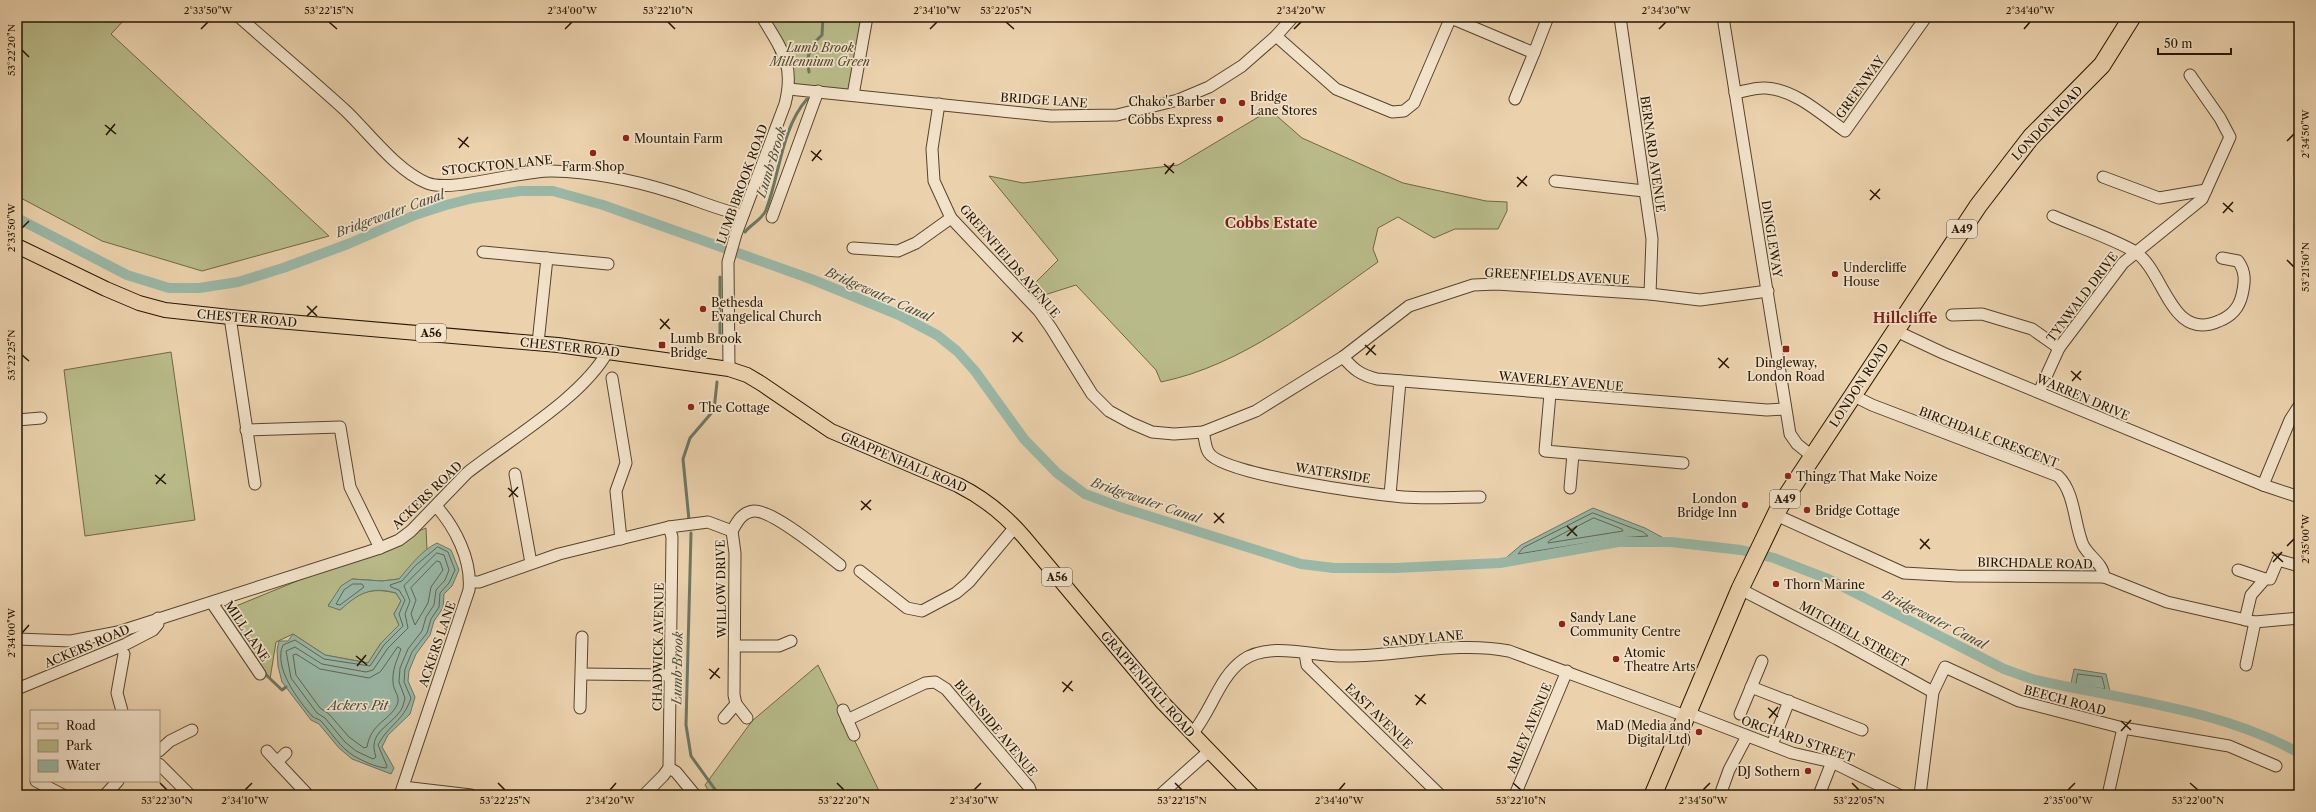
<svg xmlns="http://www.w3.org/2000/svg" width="2316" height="812" viewBox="0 0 2316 812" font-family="'Libre Caslon Text',serif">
  <rect width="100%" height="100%" fill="#ebd2ad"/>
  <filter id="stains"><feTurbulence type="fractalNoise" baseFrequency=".005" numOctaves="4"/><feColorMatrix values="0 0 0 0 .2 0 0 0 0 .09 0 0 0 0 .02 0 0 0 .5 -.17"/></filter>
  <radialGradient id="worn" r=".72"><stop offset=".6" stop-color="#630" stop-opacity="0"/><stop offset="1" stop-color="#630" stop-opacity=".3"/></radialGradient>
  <!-- green -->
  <g fill="#b8bb89" stroke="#6e6844">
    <path d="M17 17H127L111 34 329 236 202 271 102 241 17 196Z"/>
    <path d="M762 17H868L853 95 789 89Z"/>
    <path d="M1270 110 1302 138 1403 183 1486 201 1507 202V211L1498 229H1455L1434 238 1398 217 1378 228 1373 249 1378 262C1311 309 1243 365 1161 382L1156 370 1076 285 1035 298 1028 290 1058 260 989 176 1023 183 1178 165Z"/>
    <path d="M171 352 195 520 85 536 64 370Z"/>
    <path d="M426 528 427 550 399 579 382 581 352 579 328 605 340 610C359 592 370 587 396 593L401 601 394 614 399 625 381 643 368 663 325 655 293 634 276 642 270 679 244 638 224 611Z"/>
    <path d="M818 665 881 795H711L705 785 752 721Z"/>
  </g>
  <!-- water -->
  <g fill="#99b8a7" stroke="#6b7764">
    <path d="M1593 508 1645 528 1671 542H1618L1500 563 1521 545Z"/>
    <path d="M437 543 451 550 459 570 452 586 444 594 443 608 434 621 430 635 416 654 409 671 408 681 415 697 410 714 388 735 382 747 394 768 391 774 352 759 339 748 319 724 311 720 282 682 278 666 277 650 279 641H288L293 634 325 655 368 663 381 643 399 625 394 614 401 601 396 593C371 586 359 593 340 610L328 606 341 586 352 579 382 581 399 579C410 566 422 550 437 543Z"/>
    <path d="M2074 669 2106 674 2111 696 2070 688Z"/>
  </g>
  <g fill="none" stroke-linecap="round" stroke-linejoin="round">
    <!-- shore -->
    <g stroke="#5f6654" stroke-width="1">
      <path d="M1593 513 1643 532 1648 536 1618 538 1518 554 1523 548Z"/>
      <path d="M1594 518 1622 529 1623 531 1548 543 1549 541Z"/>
      <path d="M438 547 448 552 455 570 449 583 440 593 439 607 431 619 427 633 412 652 405 669 404 682 411 698C403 722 389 724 378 745L387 766 386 768C375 767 363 761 354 756 341 748 332 734 322 722 320 719 315 719 312 716 298 700 273 667 283 645L295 640 324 659 370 666 384 645 403 626 399 614 405 600 399 590 391 587 390 585 402 581 415 566Z"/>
      <path d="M437 553 444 555 449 570 445 580 436 590 434 605 426 617 422 631 408 649 400 668 399 682 405 698C404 702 403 707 401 710 390 727 367 732 376 757L373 759 356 751 345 742 325 718 317 713 291 678 286 651 295 647 322 664 366 672 373 670 388 648 408 628 405 614 410 601 404 586Z"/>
      <path d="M437 561 440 562 443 570 431 587 428 603 415 625 411 614 416 600 411 588Z"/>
      <path d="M353 584H362L364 587 340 605 336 604 344 590Z"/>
      <path d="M398 647 401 649C397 660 392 670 393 682 393 691 401 696 397 705 389 721 371 723 367 747L364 748 349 737 329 714 320 708 296 675 293 655 296 654 320 669 369 678 380 672Z"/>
      <path d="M2078 674 2102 677 2105 689 2076 685Z"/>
    </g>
    <!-- stream -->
    <g stroke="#6b7764" stroke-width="3">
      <path d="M809 72C806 55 809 47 822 35L823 17"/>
      <path d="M745 232C751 224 762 220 766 210 780 174 781 129 807 99"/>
      <path d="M720 277V340"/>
      <path d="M689 520 683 459 690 438 714 410 717 382"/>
      <path d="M691 533 686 725 691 756 719 795"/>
      <path d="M263 672 282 690 286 687"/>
    </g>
    <!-- canal -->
    <path stroke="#99b8a7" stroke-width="10" d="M17 218 127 275 169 288H199L238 282 283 268 348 244 415 215 446 205 474 198 520 191H553L603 205 811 279 899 315 937 335 957 351 975 371 1024 439 1057 473 1085 494 1120 507 1301 564 1334 568H1395L1500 563 1618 542H1671L1741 550 1774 558 1828 579 2004 669 2032 679C2119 699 2221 709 2299 753"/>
    <defs>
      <g id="minor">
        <path d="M239 17C274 48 311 79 346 111 369 133 397 171 427 183 450 193 522 170 552 171 593 172 633 180 671 192 695 199 718 210 743 215"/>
        <path d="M1620 17 1652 239 1650 294"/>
        <path d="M1723 17 1790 434 1797 444 1813 457"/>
        <path d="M2296 17 2299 18"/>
        <path d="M1451 18 1534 53 1515 99"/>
        <path d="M1276 36 1336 89 1392 112 1404 111 1414 103 1451 17"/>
        <path d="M1534 53 1548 17"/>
        <path d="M789 89 1051 116 1117 115 1178 100 1209 87 1242 66 1276 36 1293 17"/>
        <path d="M1735 93C1745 91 1756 87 1766 88 1796 90 1821 114 1845 131L1926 17"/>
        <path d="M853 95 867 17"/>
        <path d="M939 104 932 149 934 181 951 218 1039 311 1051 328 1092 394 1109 411 1131 423 1152 432 1174 434 1203 432 1256 411 1343 357 1409 306 1473 285 1497 284 1650 294 1700 300 1768 291"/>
        <path d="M2103 177 2159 198 2206 190"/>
        <path d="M1555 181 1644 191"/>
        <path d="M2053 216C2078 227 2111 238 2134 251 2165 270 2170 343 2219 321 2232 316 2239 308 2242 295 2245 282 2246 272 2238 261L2222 258"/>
        <path d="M772 217 818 91"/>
        <path d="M853 248 898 251 916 243 951 218"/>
        <path d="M483 252 608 264"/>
        <path d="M1952 315 1982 314 2032 329 2059 348"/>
        <path d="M230 317 255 484"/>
        <path d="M1894 330 1943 353 2263 485"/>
        <path d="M538 343 547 258"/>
        <path d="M1343 357C1354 370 1361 375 1377 379L1767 410 1785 409"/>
        <path d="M729 369 728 262 736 234 785 104C795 64 782 50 762 17"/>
        <path d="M612 378 626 463 616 491 621 539"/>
        <path d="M2039 392 2059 348 2123 263 2202 199 2230 137 2220 118 2190 75"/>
        <path d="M1550 394 1545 451 1683 463"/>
        <path d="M1852 395 1872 405 2058 476C2075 492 2074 524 2083 545 2089 557 2103 563 2104 577"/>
        <path d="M2299 406 2290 420 2263 485 2299 497"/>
        <path d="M17 420 41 418"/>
        <path d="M246 430 340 427 350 487 380 548"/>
        <path d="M1203 432C1205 438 1205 448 1209 453 1223 475 1372 494 1403 497 1428 499 1454 497 1480 497"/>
        <path d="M515 474 531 563"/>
        <path d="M1570 488 1573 454"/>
        <path d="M1390 495 1400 381"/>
        <path d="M1776 515 1904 573 1957 576 2104 577 2167 602 2255 622 2299 618"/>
        <path d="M732 531 735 553 734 695 736 704"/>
        <path d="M732 531C737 522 742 512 754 511 773 510 823 552 840 565"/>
        <path d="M2238 570 2265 579"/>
        <path d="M860 571 907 608 922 611 956 593 969 582 1015 527"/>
        <path d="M470 582H479L559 554 669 527 708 522 732 531"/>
        <path d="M1740 589 1837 639 1933 692"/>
        <path d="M212 603 260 674"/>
        <path d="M2245 620 2251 595 2265 579H2270L2278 560 2299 566"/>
        <path d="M17 639 71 641 118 632 380 548 399 540 411 531 467 473C510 439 582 398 608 351"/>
        <path d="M735 646H779L791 641"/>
        <path d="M1305 653 1307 665 1440 795"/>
        <path d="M2246 665 2255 622"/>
        <path d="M582 674 669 675"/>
        <path d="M1751 687 1862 730"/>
        <path d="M17 689 126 644 153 630 158 624V618"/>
        <path d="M580 708 582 637"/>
        <path d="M843 710 854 735"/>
        <path d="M122 711 117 693 124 654"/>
        <path d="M1740 714 1762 661"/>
        <path d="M724 718 736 704 747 718"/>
        <path d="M847 720 925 683 935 682 946 689 1029 787 1032 795"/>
        <path d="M1192 734C1211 712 1219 677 1243 660 1269 642 1309 655 1339 656 1395 658 1453 640 1509 651L1680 714 1693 715 1792 753 1832 762 1899 795"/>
        <path d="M1772 745 1789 701"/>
        <path d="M159 751 170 741 192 730"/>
        <path d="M267 751 277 762 286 753"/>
        <path d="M277 762 308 795"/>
        <path d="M159 764 190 795"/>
        <path d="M669 768 672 537 669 527"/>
        <path d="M36 781 63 795"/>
        <path d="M403 787 471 795"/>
        <path d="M105 795 118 781"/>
        <path d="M400 795 469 590C472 560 455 527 436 506"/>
        <path d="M644 795 663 776 669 768 676 772 695 795"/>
        <path d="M1160 795 1208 752"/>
        <path d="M1515 795 1567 671"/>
        <path d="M1720 795 1729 770 1747 736"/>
        <path d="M1819 795 1832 762"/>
        <path d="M1920 795 1933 692 1945 667 2019 701 2123 728 2229 746 2276 766"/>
        <path d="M2108 795 2123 728"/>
      </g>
      <path id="major" d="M17 246 106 289 139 303 165 310 230 317 558 345 729 369 747 375 762 384 831 431 958 485C984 498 1005 515 1024 537L1163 703 1252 795"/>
      <path id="highway" d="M1653 795 1740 589 1780 506 1978 206 2031 137 2102 65 2132 17"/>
    </defs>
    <!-- minor casing -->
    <use href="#minor" stroke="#56442b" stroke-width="13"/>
    <!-- major casing -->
    <use href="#major" stroke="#251500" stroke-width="16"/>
    <!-- highway casing -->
    <use href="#highway" stroke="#251500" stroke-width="19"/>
    <!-- minor -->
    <use href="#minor" stroke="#f2e2ca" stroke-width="11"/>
    <!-- major -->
    <use href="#major" stroke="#ebd2ad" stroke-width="14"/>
    <!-- highway -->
    <use href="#highway" stroke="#ebd2ad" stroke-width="17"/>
  </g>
  <!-- ticks -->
  <path fill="none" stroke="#251500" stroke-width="1.5" d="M329 22 337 29M668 22 675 29M1006 22 1014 29M201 29 208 22M565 29 572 22M930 29 937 22M1294 29 1301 22M1659 29 1666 22M2024 29 2030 22M22 50 29 57M105 125 116 134M106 135 115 124M458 138 469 147M2287 141 2294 134M459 148 468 137M811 151 822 160M812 161 821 150M1164 164 1174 173M1165 174 1174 163M1517 177 1527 186M1517 187 1527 176M1870 190 1880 199M1870 200 1880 189M2223 203 2233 212M2223 213 2233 202M22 228 29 221M2287 260 2294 267M307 306 317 316M307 316 317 306M660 319 670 329M660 329 669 319M1012 332 1023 342M1013 342 1022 332M1365 345 1376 355M22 355 29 361M1366 355 1375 345M1718 358 1729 368M1719 368 1728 358M2071 371 2081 380M2072 381 2081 371M155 475 166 484M156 484 165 474M508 488 518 497M509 497 518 487M861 501 871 510M861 510 871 500M1214 513 1224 523M1214 523 1224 513M1567 526 1577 536M1567 536 1577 526M1920 539 1930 549M2287 546 2294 539M1920 549 1929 539M2272 552 2283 562M2273 562 2282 552M22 633 29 625M356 656 367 665M357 666 366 655M709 669 720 678M710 679 719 668M1062 682 1073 691M1063 692 1072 681M1415 695 1426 704M1416 705 1425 694M1768 708 1778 717M1769 718 1778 707M2121 721 2131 730M2121 731 2131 720M160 783 167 790M498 783 505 790M837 783 844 790M1175 783 1182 790M1513 783 1521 790M1852 783 1859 790M2190 783 2198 790M245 790 252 783M610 790 616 783M974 790 981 783M1339 790 1345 783M1703 790 1710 783M2068 790 2075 783"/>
  <!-- markers -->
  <g fill="#8f2418" stroke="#f2e2ca" stroke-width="1.5">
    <circle cx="1223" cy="101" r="4"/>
    <circle cx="1242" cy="103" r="4"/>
    <circle cx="1220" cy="119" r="4"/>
    <circle cx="626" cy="138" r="4"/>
    <circle cx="593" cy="153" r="4"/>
    <circle cx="1835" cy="274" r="4"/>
    <circle cx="703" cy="309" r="4"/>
    <rect x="658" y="341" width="8" height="8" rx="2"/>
    <rect x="1782" y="345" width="8" height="8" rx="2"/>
    <circle cx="691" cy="407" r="4"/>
    <circle cx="1788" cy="476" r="4"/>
    <circle cx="1745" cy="505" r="4"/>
    <circle cx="1807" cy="510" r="4"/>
    <circle cx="1776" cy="584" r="4"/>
    <circle cx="1562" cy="624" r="4"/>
    <circle cx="1616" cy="659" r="4"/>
    <circle cx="1699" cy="732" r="4"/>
    <circle cx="1808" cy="771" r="4"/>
  </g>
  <g text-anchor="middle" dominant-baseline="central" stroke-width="3.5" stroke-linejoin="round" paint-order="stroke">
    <!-- shield labels -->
    <g fill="#f2e2ca" stroke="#62523d" stroke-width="1">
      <rect x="1947" y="220" width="30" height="18" rx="3"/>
      <rect x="416" y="324" width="30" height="18" rx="3"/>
      <rect x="1770" y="490" width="30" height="18" rx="3"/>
      <rect x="1042" y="568" width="30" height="18" rx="3"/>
    </g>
    <g font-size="11" font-weight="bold" fill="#251500">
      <text x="1962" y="229">A49</text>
      <text x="431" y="333">A56</text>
      <text x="1785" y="499">A49</text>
      <text x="1057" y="577">A56</text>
    </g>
    <!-- park labels -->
    <g font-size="12" font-style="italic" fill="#514729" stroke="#f2e2ca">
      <text x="820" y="47">Lumb Brook<tspan x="820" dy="14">Millennium Green</tspan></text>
    </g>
    <!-- street labels -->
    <g font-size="12" fill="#251500" stroke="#f2e2ca">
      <text transform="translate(1860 87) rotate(-54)">GREENWAY</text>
      <text transform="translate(1044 100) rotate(4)">BRIDGE LANE</text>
      <text transform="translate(2047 123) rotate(-47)">LONDON ROAD</text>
      <text transform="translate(1653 154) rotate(82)">BERNARD AVENUE</text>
      <text transform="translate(497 165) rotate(-6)">STOCKTON LANE</text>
      <text transform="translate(742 184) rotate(-70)">LUMB BROOK ROAD</text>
      <text transform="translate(1772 239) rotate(81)">DINGLEWAY</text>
      <text transform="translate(1010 261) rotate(49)">GREENFIELDS AVENUE</text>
      <text transform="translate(1557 276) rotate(3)">GREENFIELDS AVENUE</text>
      <text transform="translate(2082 297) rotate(-53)">TYNWALD DRIVE</text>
      <text transform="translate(247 318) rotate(5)">CHESTER ROAD</text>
      <text transform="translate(570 347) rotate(6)">CHESTER ROAD</text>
      <text transform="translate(1561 381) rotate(5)">WAVERLEY AVENUE</text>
      <text transform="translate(1859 385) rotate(-57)">LONDON ROAD</text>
      <text transform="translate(2083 397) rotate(23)">WARREN DRIVE</text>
      <text transform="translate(1989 437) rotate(21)">BIRCHDALE CRESCENT</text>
      <text transform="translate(904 462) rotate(23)">GRAPPENHALL ROAD</text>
      <text transform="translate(1333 473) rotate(9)">WATERSIDE</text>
      <text transform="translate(427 495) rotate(-44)">ACKERS ROAD</text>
      <text transform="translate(2035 563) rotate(1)">BIRCHDALE ROAD</text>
      <text transform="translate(721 589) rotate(-91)">WILLOW DRIVE</text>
      <text transform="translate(247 631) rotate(56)">MILL LANE</text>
      <text transform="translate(1854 634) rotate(29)">MITCHELL STREET</text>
      <text transform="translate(1423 638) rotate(-5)">SANDY LANE</text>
      <text transform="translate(437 644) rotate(-71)">ACKERS LANE</text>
      <text transform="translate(87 646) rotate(-23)">ACKERS ROAD</text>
      <text transform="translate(658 647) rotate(-89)">CHADWICK AVENUE</text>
      <text transform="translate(1148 684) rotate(49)">GRAPPENHALL ROAD</text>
      <text transform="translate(2065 700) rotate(15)">BEECH ROAD</text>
      <text transform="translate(1379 716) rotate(44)">EAST AVENUE</text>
      <text transform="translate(996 728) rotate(50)">BURNSIDE AVENUE</text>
      <text transform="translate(1529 728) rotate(-67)">ARLEY AVENUE</text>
      <text transform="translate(1798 739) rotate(19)">ORCHARD STREET</text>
    </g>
    <!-- poi labels -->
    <g font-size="12" fill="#251500" stroke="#f2e2ca" text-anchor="start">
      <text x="1250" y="96">Bridge<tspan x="1250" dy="14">Lane Stores</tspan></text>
      <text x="1215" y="101" text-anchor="end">Chako's Barber</text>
      <text x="1212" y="119" text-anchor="end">Cobbs Express</text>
      <text x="634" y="138">Mountain Farm</text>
      <text x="593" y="166" text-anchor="middle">Farm Shop</text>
      <text x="1843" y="267">Undercliffe<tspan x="1843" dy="14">House</tspan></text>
      <text x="711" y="302">Bethesda<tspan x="711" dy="14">Evangelical Church</tspan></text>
      <text x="670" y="338">Lumb Brook<tspan x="670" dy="14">Bridge</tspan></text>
      <text x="1786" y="362" text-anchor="middle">Dingleway,<tspan x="1786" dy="14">London Road</tspan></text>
      <text x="699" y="407">The Cottage</text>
      <text x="1796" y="476">Thingz That Make Noize</text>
      <text x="1737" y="498" text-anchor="end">London<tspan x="1737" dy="14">Bridge Inn</tspan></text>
      <text x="1815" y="510">Bridge Cottage</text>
      <text x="1784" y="584">Thorn Marine</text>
      <text x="1570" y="617">Sandy Lane<tspan x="1570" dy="14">Community Centre</tspan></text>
      <text x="1624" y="652">Atomic<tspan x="1624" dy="14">Theatre Arts</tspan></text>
      <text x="1691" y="725" text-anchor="end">MaD (Media and<tspan x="1691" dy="14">Digital Ltd)</tspan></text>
      <text x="1800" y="771" text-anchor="end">DJ Sothern</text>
    </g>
    <!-- water labels -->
    <g font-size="13" font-style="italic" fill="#4e4e3a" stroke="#f2e2ca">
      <text transform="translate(771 162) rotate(-73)">Lumb Brook</text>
      <text transform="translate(390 213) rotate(-20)">Bridgewater Canal</text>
      <text transform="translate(879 294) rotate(24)">Bridgewater Canal</text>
      <text transform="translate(1146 500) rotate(19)">Bridgewater Canal</text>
      <text transform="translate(1935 619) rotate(27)">Bridgewater Canal</text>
      <text transform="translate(677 668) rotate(-89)">Lumb Brook</text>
      <text x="358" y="705">Ackers Pit</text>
    </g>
    <!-- quarter labels -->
    <g font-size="14" font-weight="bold" fill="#7a1f14" stroke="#f2e2ca">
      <text x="1271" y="223">Cobbs Estate</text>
      <text x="1905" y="318">Hillcliffe</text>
    </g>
  </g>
  <!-- margin -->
  <rect width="2316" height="812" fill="none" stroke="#ebd2ad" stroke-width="44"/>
  <!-- legend -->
  <rect x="30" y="710" width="130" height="72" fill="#f2e2ca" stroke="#a09079"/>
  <rect x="38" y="723" width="20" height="6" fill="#ebd2ad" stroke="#a09079"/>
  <text x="66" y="730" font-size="12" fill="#251500">Road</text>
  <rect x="38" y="740" width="20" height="12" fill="#b8bb89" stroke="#a09079"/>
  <text x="66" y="750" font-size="12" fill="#251500">Park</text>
  <rect x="38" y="760" width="20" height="12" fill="#99b8a7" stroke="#a09079"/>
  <text x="66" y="770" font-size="12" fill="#251500">Water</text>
  <!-- scale -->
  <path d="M2158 48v6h73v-6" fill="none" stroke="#251500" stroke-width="2"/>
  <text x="2164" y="48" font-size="12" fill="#251500" stroke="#f2e2ca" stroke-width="3" paint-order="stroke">50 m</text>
  <rect x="22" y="22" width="2272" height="768" fill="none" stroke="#251500" stroke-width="1.5"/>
  <g font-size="10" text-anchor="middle" fill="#251500">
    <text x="208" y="14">2°33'50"W</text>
    <text x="329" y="14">53°22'15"N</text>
    <text x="572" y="14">2°34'00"W</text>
    <text x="668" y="14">53°22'10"N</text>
    <text x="937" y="14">2°34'10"W</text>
    <text x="1006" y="14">53°22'05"N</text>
    <text x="1301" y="14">2°34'20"W</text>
    <text x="1666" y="14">2°34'30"W</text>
    <text x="2030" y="14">2°34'40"W</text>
    <text transform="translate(11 50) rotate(-90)" y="4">53°22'20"N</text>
    <text transform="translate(2305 134) rotate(-90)" y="4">2°34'50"W</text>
    <text transform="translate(11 228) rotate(-90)" y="4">2°33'50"W</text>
    <text transform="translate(2305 267) rotate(-90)" y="4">53°21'50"N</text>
    <text transform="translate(11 355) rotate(-90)" y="4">53°22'25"N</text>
    <text transform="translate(2305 539) rotate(-90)" y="4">2°35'00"W</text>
    <text transform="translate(11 633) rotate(-90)" y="4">2°34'00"W</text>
    <text x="167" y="804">53°22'30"N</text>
    <text x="245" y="804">2°34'10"W</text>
    <text x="505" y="804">53°22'25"N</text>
    <text x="610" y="804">2°34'20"W</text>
    <text x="844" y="804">53°22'20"N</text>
    <text x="974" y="804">2°34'30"W</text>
    <text x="1182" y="804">53°22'15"N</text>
    <text x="1339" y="804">2°34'40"W</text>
    <text x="1521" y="804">53°22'10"N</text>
    <text x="1703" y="804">2°34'50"W</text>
    <text x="1859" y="804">53°22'05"N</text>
    <text x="2068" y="804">2°35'00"W</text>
    <text x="2198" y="804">53°22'00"N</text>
  </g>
  <rect width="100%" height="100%" filter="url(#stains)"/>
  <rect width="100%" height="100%" fill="url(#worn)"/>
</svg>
